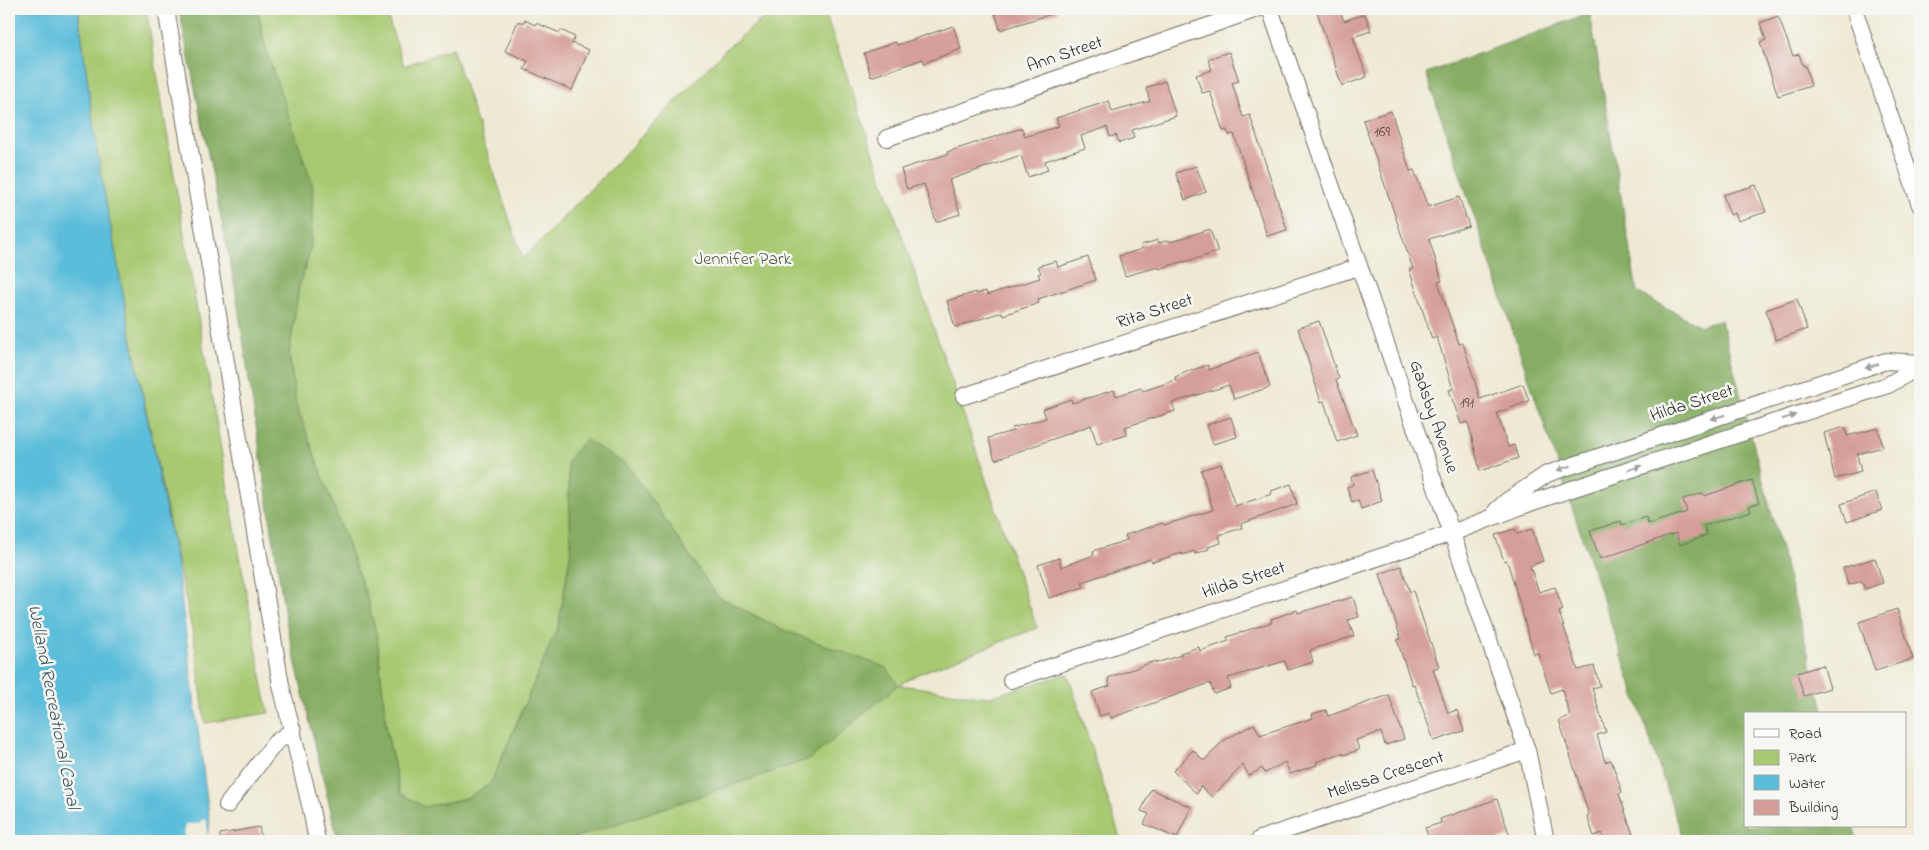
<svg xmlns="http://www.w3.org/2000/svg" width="1929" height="850" viewBox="0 0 1929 850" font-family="'Indie Flower',sans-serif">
  <rect width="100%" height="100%" fill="#f6f6f2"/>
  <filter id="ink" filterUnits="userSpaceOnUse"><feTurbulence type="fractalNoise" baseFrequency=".02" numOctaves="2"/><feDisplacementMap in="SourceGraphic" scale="10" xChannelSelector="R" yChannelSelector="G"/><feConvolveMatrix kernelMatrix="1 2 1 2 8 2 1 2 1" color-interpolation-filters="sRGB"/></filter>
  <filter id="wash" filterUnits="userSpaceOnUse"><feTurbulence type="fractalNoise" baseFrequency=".0096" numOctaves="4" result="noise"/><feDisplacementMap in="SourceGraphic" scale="20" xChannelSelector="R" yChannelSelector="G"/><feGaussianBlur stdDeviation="1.12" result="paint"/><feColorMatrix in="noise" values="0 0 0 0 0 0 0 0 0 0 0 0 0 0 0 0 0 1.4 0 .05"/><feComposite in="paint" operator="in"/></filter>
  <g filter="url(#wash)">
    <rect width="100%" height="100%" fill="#efe9d3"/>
    <!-- built -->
    <path fill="#f5d2c3" d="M1920 183V242L1903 189Z"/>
    <!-- green -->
    <g fill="#a8c972" stroke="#6a7a4e">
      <path d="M78 9H146L208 376 264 692 269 713 205 723 195 645 131 337 97 153Z"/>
      <path d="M257 9H385L404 66 452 48 523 259 725 50 774 9H824L1037 628 918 674 899 685 988 697 1068 674 1121 841H565L810 759 781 629 717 596 628 466 568 460 571 549 559 624 491 783 467 798 424 807 400 793 387 733 377 637 365 592 296 404 289 354 299 287 311 247Z"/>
    </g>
    <!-- forest -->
    <g fill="#86ad64" stroke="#586c48">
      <path d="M179 9H257L266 50 313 186 311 247 299 287 289 354 296 404 365 592 377 637 387 733 400 793 424 807 467 798 491 783 559 624 571 549 568 460 585 439 628 466 717 596 781 629 887 668 898 685 810 759 565 841H338L286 622 235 287Z"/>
      <path d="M1590 13 1637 292 1701 326 1721 320 1824 714H1745V826H1853L1857 841H1684L1426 73Z"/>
    </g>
    <!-- water -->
    <path fill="#5bbdda" stroke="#437482" d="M9 9H78L97 153 131 337 177 565 210 823 207 836 208 841H9Z"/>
    <!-- pier -->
    <path fill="#efe9d3" d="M201 820H207V841H184L185 824H200Z"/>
    <g id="blocks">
      <!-- building -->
      <g fill="#d69e98">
        <path d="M994 9H1057L1058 12 1000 30Z"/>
        <path d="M1316 9H1339L1344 21 1365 14 1371 31 1353 37 1367 77 1342 86Z"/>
        <path d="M1778 16 1793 56 1799 54 1803 66 1805 65 1811 86 1778 96 1760 42 1766 40 1760 23Z"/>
        <path d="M525 20 535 25 536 23 560 33 561 30 575 37 572 43 589 50 572 90 524 69 528 61 505 51 518 21 523 23Z"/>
        <path d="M953 26 961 49 924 63 923 59 871 77 864 53 896 42 897 45Z"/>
        <path d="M1229 52 1239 81 1232 83 1243 117 1250 115 1287 230 1267 236 1234 134 1229 135 1227 130 1223 131 1210 91 1202 93 1196 75 1212 70 1208 59Z"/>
        <path d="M1165 81 1176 116 1132 130 1134 138 1119 143 1116 135 1110 137 1107 127 1081 136 1085 148 1045 161 1048 170 1028 177 1021 155 949 180 960 214 936 222 924 184 907 189 901 169 948 154 947 152 1022 128 1025 137 1059 126 1056 118 1109 101 1112 112 1150 101 1146 88Z"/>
        <path d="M1391 111 1410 171 1414 170 1428 207 1459 197 1469 226 1429 239 1442 281 1438 282 1459 344 1463 343 1480 399 1523 384 1529 401 1497 413 1508 447 1514 445 1518 458 1480 471 1468 422 1461 424 1449 390 1453 389 1437 337 1432 339 1409 269H1413L1363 120Z"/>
        <path d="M1196 166 1206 192 1185 200 1176 173Z"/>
        <path d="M1756 185 1766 212 1738 221 1735 213 1730 215 1723 195Z"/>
        <path d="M1210 229 1218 252 1184 262V261L1159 269 1158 267 1125 276 1119 256 1142 249 1141 245 1158 240 1159 243 1169 240 1170 242Z"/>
        <path d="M1088 257 1096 280 1038 299 1039 303 1003 315 1002 312 955 327 947 301 976 292V294L986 291 987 295 1040 278 1038 274 1041 273 1038 266 1056 261 1058 267Z"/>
        <path d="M1797 299 1807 329 1776 340 1766 310Z"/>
        <path d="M1319 321 1339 379 1336 380 1357 435 1337 442 1324 401 1321 402 1298 328Z"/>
        <path d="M1258 352 1270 387 1234 399 1229 385 1172 403 1175 411 1125 427 1127 435 1097 444 1091 425 995 460 988 438 1013 431 1012 428 1046 418 1043 409 1071 399 1072 403 1114 390 1116 396 1141 388 1143 391 1176 380 1175 377 1189 371 1208 365 1209 370Z"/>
        <path d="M1231 417 1237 437 1213 444 1207 425Z"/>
        <path d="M1845 427 1847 436 1878 428 1883 447 1857 454 1861 472 1835 479 1824 433Z"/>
        <path d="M1221 464 1235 506 1272 494 1271 491 1291 484 1297 504 1241 524 1242 528 1219 535 1221 543 1208 547 1209 549 1195 554 1194 551 1182 555V553L1152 562 1150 559 1082 582 1084 587 1049 598 1038 565 1059 558 1061 567 1094 555 1093 551 1127 540 1125 535 1163 523 1164 525 1213 510 1201 470Z"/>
        <path d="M1372 470 1382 501 1361 509 1358 500 1352 502 1347 487 1353 485 1351 477Z"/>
        <path d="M1752 480 1759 503 1749 506 1751 511 1704 526 1707 535 1680 545 1676 533 1600 559 1590 531 1621 521 1622 525 1646 517 1648 524 1687 512 1683 499 1703 493 1704 496Z"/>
        <path d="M1876 492 1882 510 1847 522 1841 504Z"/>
        <path d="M1515 529 1517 534 1532 529 1543 561 1530 566 1539 592 1555 587 1563 610 1559 612 1578 670 1594 666 1600 686 1592 688 1606 732 1597 735 1605 762 1611 760 1622 792 1619 794 1634 838 1624 841H1605L1602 833 1594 836 1587 816 1589 815 1559 720 1570 716 1562 689 1551 693 1538 653 1534 654 1507 560 1504 561 1495 535Z"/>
        <path d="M1875 558 1883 583 1865 589 1862 581 1848 585 1843 568Z"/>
        <path d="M1401 566 1410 592 1413 591 1439 667 1433 669 1448 713 1457 710 1464 731 1434 741 1414 684 1412 685 1397 640 1401 639 1380 574Z"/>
        <path d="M1353 597 1359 617 1348 620 1354 636 1310 650 1313 662 1288 670 1285 661 1228 678 1231 688 1214 694 1210 683 1111 718 1109 713 1100 716 1092 692 1110 686 1108 678 1155 661 1156 663 1181 655 1180 653 1199 647 1200 651 1229 641 1227 637 1272 622 1271 619 1297 610 1298 613Z"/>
        <path d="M1897 609 1913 659 1875 671 1859 622Z"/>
        <path d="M1823 665 1830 688 1804 696 1797 673Z"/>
        <path d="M1389 695 1404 739 1385 745 1381 732 1356 740 1359 750 1343 755 1342 753 1316 762 1317 765 1290 774 1285 762 1265 773 1262 768 1249 776 1243 765 1212 797 1200 786 1197 794 1173 771 1193 750 1204 761 1223 741 1254 724 1260 735 1313 718 1312 714 1326 710 1328 716Z"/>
        <path d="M1151 789 1191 807 1177 838 1144 824 1149 814 1141 811Z"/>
        <path d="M1497 799 1510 836 1495 841H1430L1425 828 1441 823 1440 819Z"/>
        <path d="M259 827 262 841H220V834Z"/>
      </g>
    </g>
  </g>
  <g filter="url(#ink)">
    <use href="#blocks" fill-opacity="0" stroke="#706e66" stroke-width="1"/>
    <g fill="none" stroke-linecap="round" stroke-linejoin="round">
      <defs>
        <g id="minor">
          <path d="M166 9 281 685 311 809 317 841"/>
          <path d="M1270 9 1527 750 1546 841"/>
          <path d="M1854 9 1920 205"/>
          <path d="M887 138 1257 9"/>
          <path d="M964 396 1358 267"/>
          <path d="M1496 511 1507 501 1547 474 1886 361 1920 363"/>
          <path d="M1011 680 1452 533 1530 503 1617 474 1888 385 1920 366"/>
          <path d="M227 805 275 743 293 730"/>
          <path d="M1260 841V839L1527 750"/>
        </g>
      </defs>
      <!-- minor casing -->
      <use href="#minor" stroke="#706e66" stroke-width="18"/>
      <!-- minor -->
      <use href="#minor" stroke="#fff" stroke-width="16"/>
    </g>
    <!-- one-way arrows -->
    <defs><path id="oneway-solid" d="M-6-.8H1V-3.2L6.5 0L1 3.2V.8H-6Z" transform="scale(1.25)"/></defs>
    <g fill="#a0a0a0">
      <use href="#oneway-solid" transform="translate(1872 366) rotate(162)"/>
      <use href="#oneway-solid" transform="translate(1718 417) rotate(162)"/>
      <use href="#oneway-solid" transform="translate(1789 417) rotate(-18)"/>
      <use href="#oneway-solid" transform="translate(1564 468) rotate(161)"/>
      <use href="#oneway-solid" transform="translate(1635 468) rotate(-18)"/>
    </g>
  </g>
  <g text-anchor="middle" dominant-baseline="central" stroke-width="5" stroke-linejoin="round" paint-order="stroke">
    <!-- number labels -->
    <g font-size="15" fill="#564846">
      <text x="1382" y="132">169</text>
      <text x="1467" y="403">191</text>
    </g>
    <!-- street labels -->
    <g font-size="18" fill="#2b2b2b" stroke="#f6f6f2">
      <text transform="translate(1065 55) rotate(-19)">Ann Street</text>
      <text transform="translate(1155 312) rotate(-18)">Rita Street</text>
      <text transform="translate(1692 404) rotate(-18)">Hilda Street</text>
      <text transform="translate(1433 417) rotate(71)">Gadsby Avenue</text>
      <text transform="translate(1244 581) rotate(-18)">Hilda Street</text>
      <text transform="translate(1386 776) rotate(-18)">Melissa Crescent</text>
    </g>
    <!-- park labels -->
    <g font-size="18" fill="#505a40" stroke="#f6f6f2">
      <text x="743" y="260">Jennifer Park</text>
    </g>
    <!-- water labels -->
    <g font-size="19" font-style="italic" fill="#395760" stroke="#f6f6f2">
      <text transform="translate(53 707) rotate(79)">Welland Recreational Canal</text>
    </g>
  </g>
  <!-- margin -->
  <rect width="1929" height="850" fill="none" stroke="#f6f6f2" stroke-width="30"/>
  <!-- legend -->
  <rect x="1744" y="712" width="162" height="115" fill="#f6f6f2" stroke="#a5a5a2"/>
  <rect x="1754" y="729" width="25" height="8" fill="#ffffff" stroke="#a5a5a2"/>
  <text x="1789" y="738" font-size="15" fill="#2b2b2b">Road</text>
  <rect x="1754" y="750" width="25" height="15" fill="#a8c972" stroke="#a5a5a2"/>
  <text x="1789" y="762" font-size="15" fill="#2b2b2b">Park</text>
  <rect x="1754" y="775" width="25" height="15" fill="#5bbdda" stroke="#a5a5a2"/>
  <text x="1789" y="788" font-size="15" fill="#2b2b2b">Water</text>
  <rect x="1754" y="800" width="25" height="15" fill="#d69e98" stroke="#a5a5a2"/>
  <text x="1789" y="812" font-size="15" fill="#2b2b2b">Building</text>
</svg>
